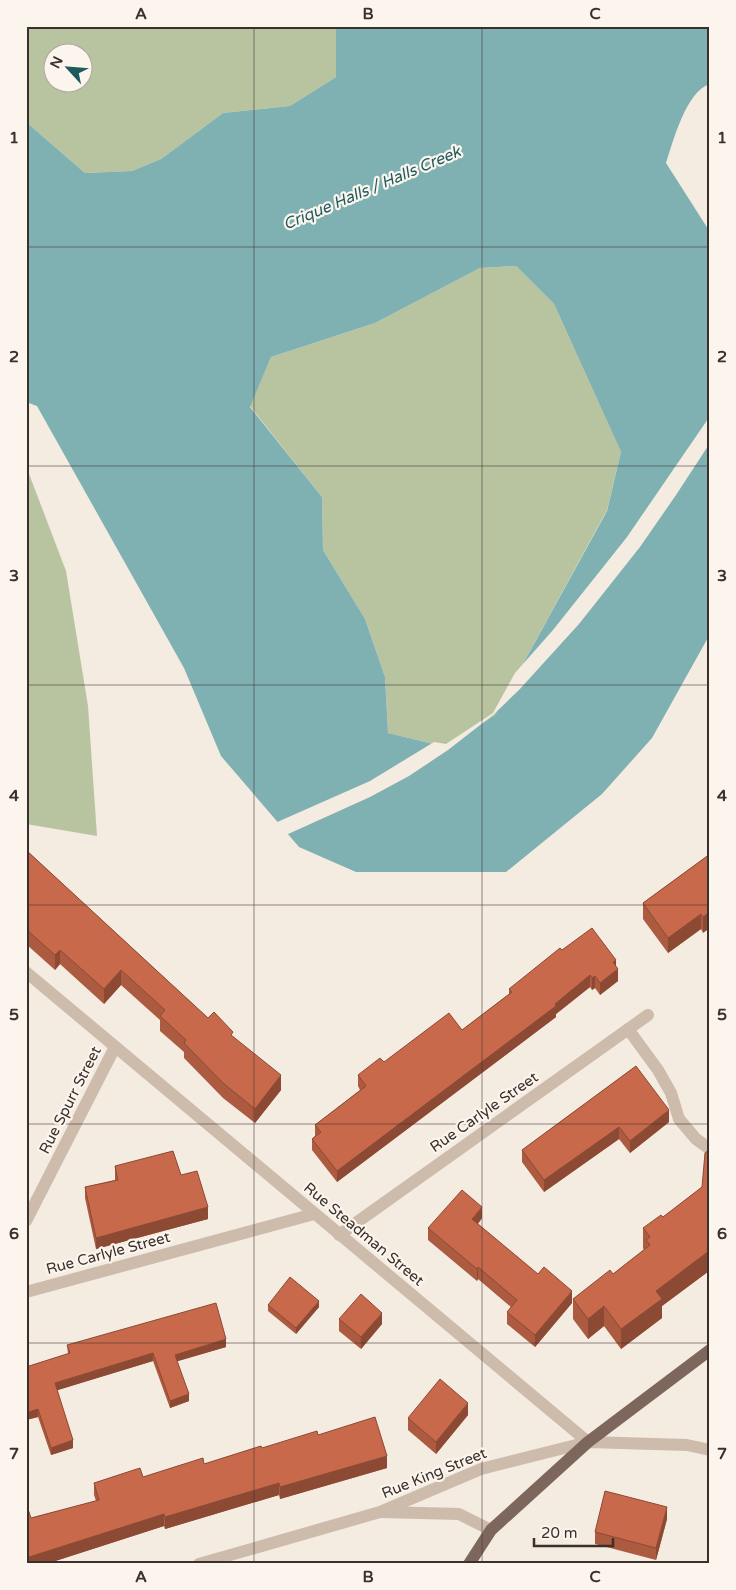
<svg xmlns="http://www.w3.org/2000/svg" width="736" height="1590" viewBox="0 0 736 1590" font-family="'Varela Round',sans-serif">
  <rect width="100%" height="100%" fill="#f4ebe1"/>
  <!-- green -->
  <g fill="#b8c4a0" fill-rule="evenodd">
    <path d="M26 26H336V77L290 106 223 113 161 159 132 171 85 173 26 122ZM52 52H82V82H52Z"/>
    <path d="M516 266 554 304 621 452 607 510 495 715 446 747 388 733 385 677 365 619 323 550 322 497 250 406 271 357 375 323 480 268Z"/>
    <path d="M26 466 66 571 88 706 97 836 26 824Z"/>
  </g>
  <!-- water -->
  <path fill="#7fb0b2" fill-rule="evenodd" d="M336 26H710V84C686 91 673 142 666 163L710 232V634L652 738 602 794 506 872H356L299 847 221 756 184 668 37 406 26 402V122L85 173 132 171 161 159 223 113 290 106 336 77ZM516 266 554 304 621 452 607 511 495 715 446 747 388 733 385 677 365 619 323 550 322 497 250 407 271 357 375 323 480 268Z"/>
  <!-- pier -->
  <path fill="#f4ebe1" d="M710 416V443L676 495 640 547 579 624 519 690 493 715 448 750 409 776 370 797 286 835 275 823 370 781 434 742 446 744 493 713 515 673 553 630 627 537Z"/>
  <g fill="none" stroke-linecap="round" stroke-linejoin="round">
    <!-- minor -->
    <g stroke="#cdbbac" stroke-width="12">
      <path d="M26 972 588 1442"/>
      <path d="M628 1029 658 1070 671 1093 679 1119 696 1139 710 1149"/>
      <path d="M26 1221 115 1047"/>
      <path d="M339 1235 648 1015"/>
      <path d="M26 1292 314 1214"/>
      <path d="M382 1512 459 1514 491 1530"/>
      <path d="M199 1564 380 1512 481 1469 588 1442 687 1445 710 1450"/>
    </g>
    <!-- major -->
    <path stroke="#7d675c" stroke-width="12" d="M469 1564 491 1530 588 1442 710 1350"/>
  </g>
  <!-- wall -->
  <g fill="#ac5a40">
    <path d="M26 850 208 1018 233 1037 281 1090 255 1123 223 1098 184 1058V1052L160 1031V1020L121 985 104 1004 60 964 55 970 26 944Z"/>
    <path d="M710 854 703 933 701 929 668 953 643 919V903Z"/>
    <path d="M562 950 616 966 618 981 600 995 595 988 592 990 590 987 556 1014V1017L337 1182 312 1150V1139L315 1136V1125L360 1090 358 1086V1075L384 1062 462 1030 509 994V989Z"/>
    <path d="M636 1066 669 1122 630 1153 619 1139 544 1192 522 1162V1150Z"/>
    <path d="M710 1076V1129L708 1128V1109Z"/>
    <path d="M710 1149 709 1271 662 1306V1318L621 1349 604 1326 588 1339 573 1319V1299L613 1274 644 1250 643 1248V1228L663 1217 702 1187Z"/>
    <path d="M115 1166 181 1175 208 1219 96 1249 85 1198V1187L115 1180Z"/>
    <path d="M482 1218 478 1224 572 1303 535 1347 507 1324V1312L511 1307 478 1279 477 1281 428 1240V1228Z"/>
    <path d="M268 1305 319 1307 296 1334 268 1311Z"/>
    <path d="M339 1319 382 1324 361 1349 339 1331Z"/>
    <path d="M67 1345 226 1347 177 1361 189 1401 170 1408 153 1361 57 1390 73 1448 51 1455 38 1417 26 1420V1367L68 1354Z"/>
    <path d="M468 1415 436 1454 408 1430V1418Z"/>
    <path d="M318 1435 387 1468 280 1499 279 1495 165 1529 164 1526 46 1564H26L31 1518 96 1501 94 1495V1483L143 1477 204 1464 262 1448Z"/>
    <path d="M667 1519 656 1560 595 1544V1532Z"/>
  </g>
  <!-- shaded-wall -->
  <g fill="#8c4a34">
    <path d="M710 912V928L703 933V917Z"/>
    <path d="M701 914V929L668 953V938Z"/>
    <path d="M60 950V964L55 970V955Z"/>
    <path d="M616 960V971L618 969V981L600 995V983L613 962Z"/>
    <path d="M121 970V985L104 1004V989Z"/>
    <path d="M590 975V987L556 1014V1017L337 1182V1171L555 1004Z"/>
    <path d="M595 976V988L592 990V978Z"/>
    <path d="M281 1075V1090L255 1123V1109Z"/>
    <path d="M669 1110V1122L630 1153V1141Z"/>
    <path d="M619 1127V1139L544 1192V1180Z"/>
    <path d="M208 1207V1219L96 1249V1238Z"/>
    <path d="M482 1207V1218L472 1231V1219Z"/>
    <path d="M710 1246 709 1271 662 1306V1318L621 1349V1329L656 1291Z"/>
    <path d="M478 1267V1279L477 1281V1269Z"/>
    <path d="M572 1291V1303L535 1347V1335Z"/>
    <path d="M319 1301V1307L296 1334V1328Z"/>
    <path d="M604 1306V1326L588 1339V1319Z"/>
    <path d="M382 1313V1324L361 1349V1337Z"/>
    <path d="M226 1339V1347L175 1362V1355Z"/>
    <path d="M153 1353V1361L55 1391V1383Z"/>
    <path d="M189 1394V1401L170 1408V1401Z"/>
    <path d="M468 1403V1415L436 1454V1442Z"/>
    <path d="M38 1409V1417L26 1420V1413Z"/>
    <path d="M73 1440V1448L51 1455V1448Z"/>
    <path d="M387 1456V1468L280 1499V1487Z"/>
    <path d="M279 1483V1495L165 1529V1517Z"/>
    <path d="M667 1507V1519L656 1560V1548Z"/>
    <path d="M164 1514V1526L46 1564H26V1558Z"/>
  </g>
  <!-- building -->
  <g fill="#c8694b" stroke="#8c4a34">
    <path d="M26 850 208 1018 214 1012 233 1032 231 1035 281 1075 255 1109 223 1083 184 1043 186 1040 160 1016 165 1010 121 970 104 989 60 950 55 955 26 929Z"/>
    <path d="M710 854V912L703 917 701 914 668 938 643 903Z"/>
    <path d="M592 928 616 960 613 962 618 969 600 983 595 976 592 978 590 975 555 1004 556 1006 337 1171 312 1139 321 1132 315 1125 366 1086 358 1075 380 1058 384 1062 449 1013 462 1030 512 992 509 989 560 948 562 950Z"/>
    <path d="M636 1066 669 1110 630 1141 619 1127 544 1180 522 1150Z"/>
    <path d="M710 1076V1109H708Z"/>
    <path d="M710 1149V1246L707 1248 709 1251 656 1291 662 1299 621 1329 604 1306 588 1319 573 1299 610 1270 613 1274 650 1245 646 1240 650 1237 643 1228 661 1215 663 1217 702 1187 705 1153Z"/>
    <path d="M173 1151 181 1175 197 1171 208 1207 96 1238 85 1187 118 1180 115 1166Z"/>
    <path d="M462 1190 482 1207 472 1219 538 1274 544 1267 572 1291 535 1335 507 1312 517 1300 478 1267 477 1269 428 1228Z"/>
    <path d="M290 1277 319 1301 296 1328 268 1305Z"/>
    <path d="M361 1294 382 1313 361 1337 339 1319Z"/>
    <path d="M216 1303 226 1339 175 1355 189 1394 170 1401 153 1353 55 1383 73 1440 51 1448 38 1409 26 1413V1367L70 1353 67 1345Z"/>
    <path d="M440 1379 468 1403 436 1442 408 1418Z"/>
    <path d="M375 1417 387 1456 280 1487 279 1483 165 1517 164 1514 26 1558V1503L31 1518 99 1500 94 1483 140 1468 143 1477 203 1458 204 1464 261 1446 262 1448 317 1431 318 1435Z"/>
    <path d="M605 1491 667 1507 656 1548 595 1532Z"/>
  </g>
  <!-- grid -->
  <path fill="none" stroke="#3b302b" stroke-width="1" stroke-opacity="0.55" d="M254 26V1564M482 26V1564M26 247H710M26 466H710M26 685H710M26 905H710M26 1124H710M26 1343H710"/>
  <g text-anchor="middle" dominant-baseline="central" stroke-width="4.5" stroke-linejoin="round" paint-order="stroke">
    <!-- street labels -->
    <g font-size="15" fill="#3b302b" stroke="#fbf5ee">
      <text transform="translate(70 1100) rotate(-63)">Rue Spurr Street</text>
      <text transform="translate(484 1112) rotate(-35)">Rue Carlyle Street</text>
      <text transform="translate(364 1234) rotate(40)">Rue Steadman Street</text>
      <text transform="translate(108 1253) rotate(-15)">Rue Carlyle Street</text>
      <text transform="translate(434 1473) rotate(-22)">Rue King Street</text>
    </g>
    <!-- water labels -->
    <g font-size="16" font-style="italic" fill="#1f5a5e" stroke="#fbf5ee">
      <text transform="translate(372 188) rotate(-23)">Crique Halls / Halls Creek</text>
    </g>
  </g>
  <!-- border -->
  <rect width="736" height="1590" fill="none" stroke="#fbf5ee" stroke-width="55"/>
  <!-- north arrow -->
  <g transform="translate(68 68) rotate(296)"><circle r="24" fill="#fbf5ee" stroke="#aea6a0"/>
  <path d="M0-4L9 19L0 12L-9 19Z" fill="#1f5a5e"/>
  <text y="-8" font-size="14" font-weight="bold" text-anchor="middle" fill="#3b302b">N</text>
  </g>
  <!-- scale -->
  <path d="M534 1538v8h79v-8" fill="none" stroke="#3b302b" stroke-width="2.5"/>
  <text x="541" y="1538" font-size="15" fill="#3b302b" stroke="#fbf5ee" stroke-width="4" paint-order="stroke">20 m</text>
  <rect x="28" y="28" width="680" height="1534" fill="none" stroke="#3b302b" stroke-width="2"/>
  <g font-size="16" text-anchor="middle" font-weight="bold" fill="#3b302b">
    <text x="141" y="19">A</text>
    <text x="368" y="19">B</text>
    <text x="595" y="19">C</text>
    <text x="14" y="143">1</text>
    <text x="722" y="143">1</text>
    <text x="14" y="362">2</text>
    <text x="722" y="362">2</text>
    <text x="14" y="581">3</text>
    <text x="722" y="581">3</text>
    <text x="14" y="801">4</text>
    <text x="722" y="801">4</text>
    <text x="14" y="1020">5</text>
    <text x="722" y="1020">5</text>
    <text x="14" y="1239">6</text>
    <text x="722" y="1239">6</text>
    <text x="14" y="1459">7</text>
    <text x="722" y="1459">7</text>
    <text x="141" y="1582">A</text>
    <text x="368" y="1582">B</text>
    <text x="595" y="1582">C</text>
  </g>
</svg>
